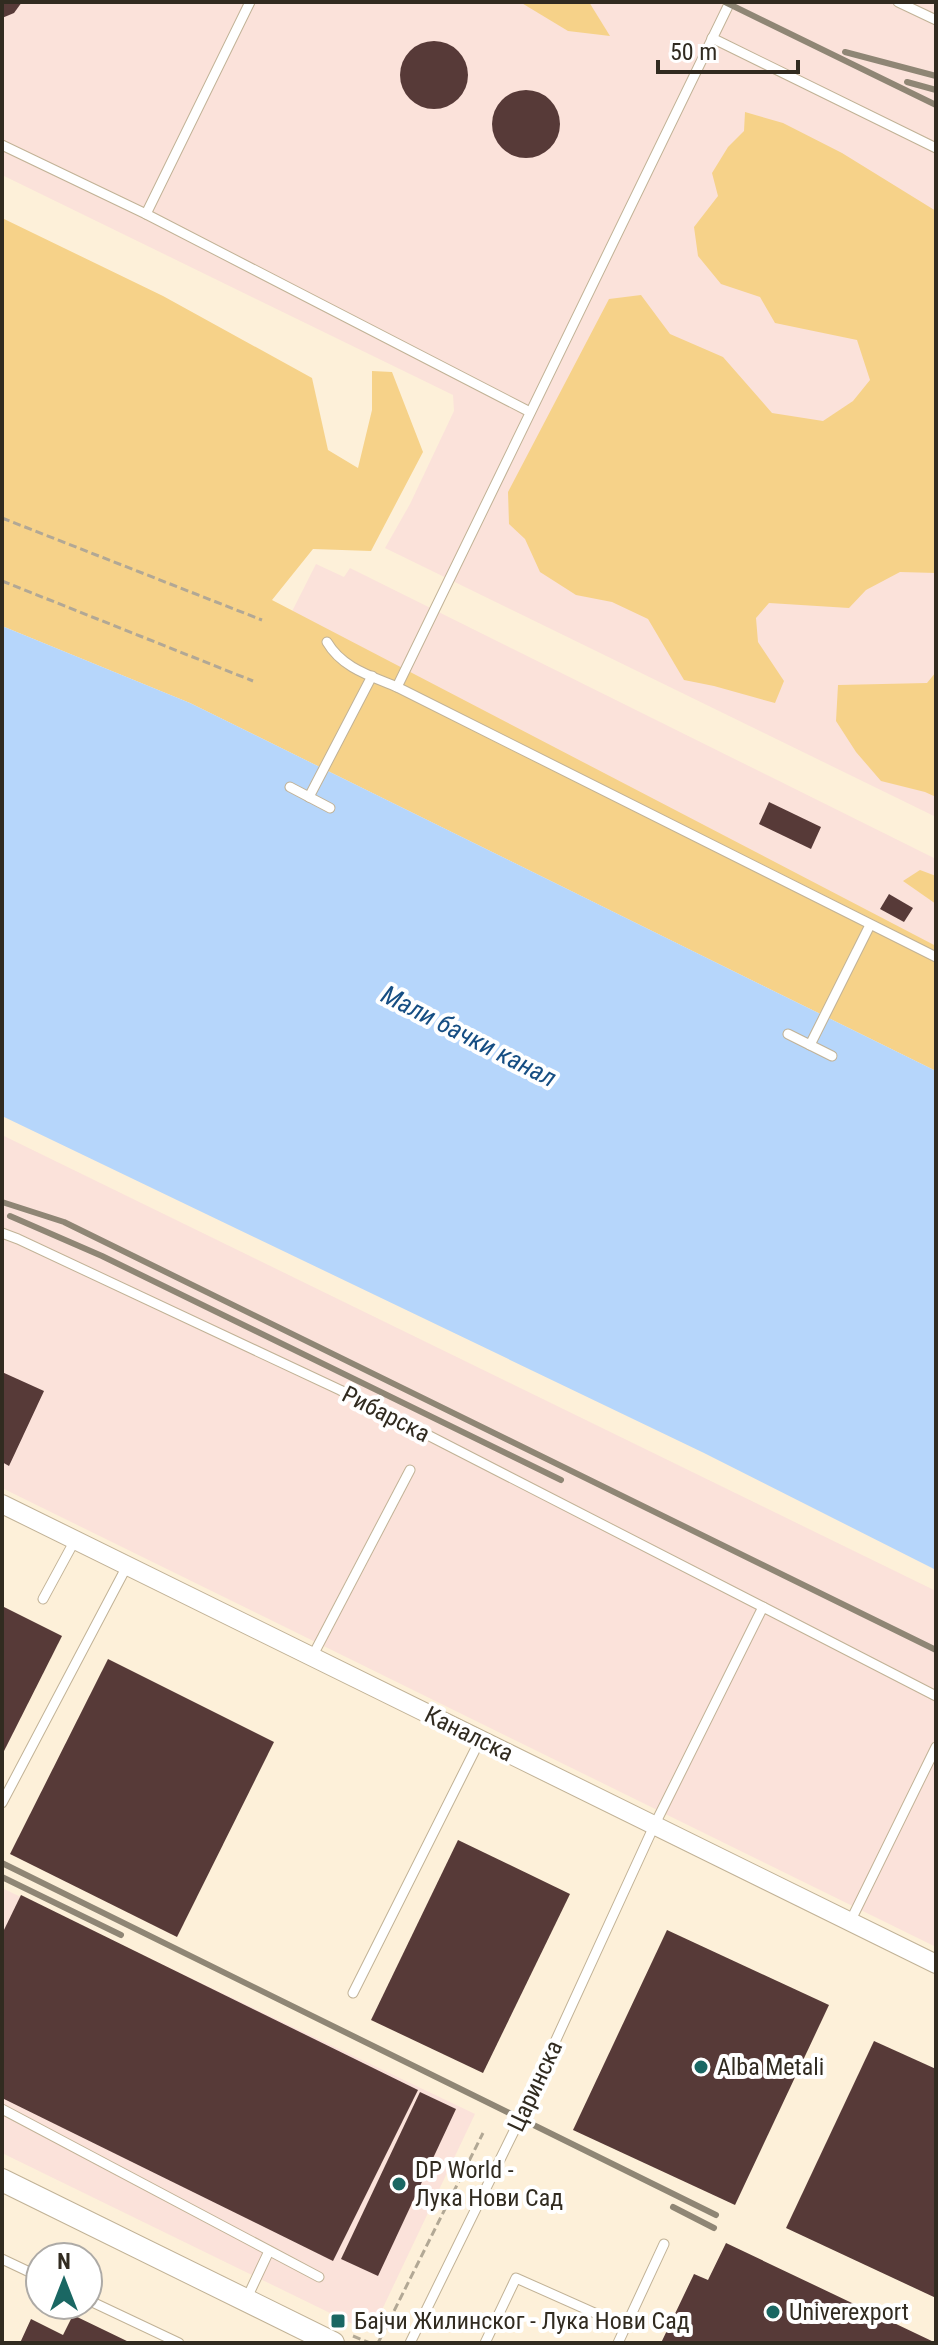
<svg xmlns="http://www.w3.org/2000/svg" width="938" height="2345" viewBox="0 0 938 2345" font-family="'Roboto Condensed',sans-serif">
  <rect width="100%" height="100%" fill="#fdf0d9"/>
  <!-- industrial -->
  <g fill="#fbe2da">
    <path d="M2 2H936V817L385 548 410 504 454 411 453 395 2 175Z"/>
    <path d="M316 564 344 577 350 568 936 859V958L272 651Z"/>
    <path d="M2 1135 936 1591V1947L2 1488Z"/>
    <path d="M2 1888 475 2114 371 2333 2 2153Z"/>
  </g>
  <!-- green -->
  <g fill="#f6d289">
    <path d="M520 2H589L610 36 568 31Z"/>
    <path d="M745 112 783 123 842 153 936 211V573L900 572 866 590 849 608 769 603 756 618 758 642 784 681 775 703 714 686 684 680 648 619 612 602 576 595 540 572 525 539 509 524 508 492 609 299 641 295 670 334 723 357 772 413 823 421 853 401 870 380 857 340 775 323 760 297 721 284 698 256 694 227 718 196 712 173 728 147 744 131Z"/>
    <path d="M2 218 163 296 312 378 328 450 358 468 372 410V371L392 372 423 452 371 551 313 549 272 600 936 946V1071L190 703 2 626Z"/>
    <path d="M936 672V797L925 792 881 781 856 752 836 721 838 685 927 683Z"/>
    <path d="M920 870 936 876V904L903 881Z"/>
  </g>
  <!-- water -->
  <path fill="#b6d6fb" d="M2 626 190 703 936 1071V1570L704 1453 2 1116Z"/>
  <!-- building -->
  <g fill="#573a38">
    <path d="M2 2H22L14 13 2 18Z"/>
    <circle cx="434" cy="75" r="34"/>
    <circle cx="526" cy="124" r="34"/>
    <path d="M769 802 821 827 811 849 759 824Z"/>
    <path d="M889 894 913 908 904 922 880 909Z"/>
    <path d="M2 1372 44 1391 9 1466 2 1462Z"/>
    <path d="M2 1606 62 1636 2 1755Z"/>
    <path d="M108 1659 274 1742 177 1937 10 1854Z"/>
    <path d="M458 1840 570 1894 483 2073 371 2020Z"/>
    <path d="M21 1895 418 2090 333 2261 2 2098V1934Z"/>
    <path d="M667 1930 829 2005 735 2205 573 2130Z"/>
    <path d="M874 2041 936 2069V2298L786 2228Z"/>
    <path d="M420 2092 456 2109 378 2276 341 2259Z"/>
    <path d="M726 2243 936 2343H661L694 2274 708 2280Z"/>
    <path d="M73 2315 131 2343H20L31 2319 63 2335Z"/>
  </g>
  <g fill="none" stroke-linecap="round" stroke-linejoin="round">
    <defs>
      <g id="service">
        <path d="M898 2 936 20"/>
        <path d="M712 38 936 148"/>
        <path d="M2 145 146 214 530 412"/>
        <path d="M146 214 250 2"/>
        <path d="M327 642C342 668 371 676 397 687L936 957"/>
        <path d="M397 687 730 2"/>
        <path d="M290 787 330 808"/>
        <path d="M309 797 372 676"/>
        <path d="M788 1034 832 1056"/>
        <path d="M810 1045 870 925"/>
        <path d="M2 1233 18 1239 340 1390 763 1607"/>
        <path d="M43 1599 75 1540"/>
        <path d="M312 1657 410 1470"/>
        <path d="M2 1803 127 1566"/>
        <path d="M850 1922 936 1747"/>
        <path d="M353 1993 480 1740"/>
        <path d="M2 2109 319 2277"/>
        <path d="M2 2259 40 2277"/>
        <path d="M88 2300 179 2343"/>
        <path d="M246 2300 269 2251"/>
        <path d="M410 2343 516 2127 654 1826 763 1607 936 1696"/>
        <path d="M485 2343 516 2278 626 2327"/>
        <path d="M618 2343 664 2244"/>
      </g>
      <path id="minor" d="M2 1504 936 1964"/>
      <path id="tertiary" d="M2 2180 333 2343"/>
    </defs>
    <!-- service casing -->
    <use href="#service" stroke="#c1b296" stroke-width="11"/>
    <!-- minor casing -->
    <use href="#minor" stroke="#c1b296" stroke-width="20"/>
    <!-- tertiary casing -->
    <use href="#tertiary" stroke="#c1b296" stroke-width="24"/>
    <!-- path -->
    <g stroke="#b2a895" stroke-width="3" stroke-dasharray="8 4" stroke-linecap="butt">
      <path d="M2 518 262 620"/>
      <path d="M2 581 253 681"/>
      <path d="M353 2336 370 2343"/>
      <path d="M378 2343 483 2133"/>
    </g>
    <!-- service -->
    <use href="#service" stroke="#fff" stroke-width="9"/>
    <!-- minor -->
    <use href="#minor" stroke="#fff" stroke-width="18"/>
    <!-- tertiary -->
    <use href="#tertiary" stroke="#fff" stroke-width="22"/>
    <!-- rail -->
    <g stroke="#8f8675" stroke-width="6">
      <path d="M725 2 936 105"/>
      <path d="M845 52 936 76"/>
      <path d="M907 82 936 90"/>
      <path d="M2 1202 64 1222 936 1650"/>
      <path d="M10 1216 102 1256 561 1480"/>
      <path d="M2 1863 716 2215"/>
      <path d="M2 1877 121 1935"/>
      <path d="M673 2207 714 2228"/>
    </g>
  </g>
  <!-- markers -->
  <g fill="#1a6763" stroke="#fff" stroke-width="3">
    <circle cx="701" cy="2067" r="8"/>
    <circle cx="399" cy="2184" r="8"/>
    <circle cx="773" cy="2312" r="8"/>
    <rect x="330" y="2313" width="16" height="16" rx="4"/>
  </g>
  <g text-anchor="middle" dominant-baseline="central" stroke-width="8" stroke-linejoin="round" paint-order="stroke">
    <!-- street labels -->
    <g font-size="24" fill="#312b20" stroke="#fff">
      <text transform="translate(386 1414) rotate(27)">Рибарска</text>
      <text transform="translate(469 1734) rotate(26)">Каналска</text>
      <text transform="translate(535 2086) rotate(-65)">Царинска</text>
    </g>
    <!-- poi labels -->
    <g font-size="24" fill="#312b20" stroke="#fff" text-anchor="start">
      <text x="717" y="2067">Alba Metali</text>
      <text x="415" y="2170">DP World -<tspan x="415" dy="28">Лука Нови Сад</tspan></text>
      <text x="789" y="2312">Univerexport</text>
      <text x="354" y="2321">Бајчи Жилинског - Лука Нови Сад</text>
    </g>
    <!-- water labels -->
    <g font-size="26" font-style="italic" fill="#164e83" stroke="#fff">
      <text transform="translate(469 1036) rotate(27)">Мали бачки канал</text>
    </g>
  </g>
  <!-- border -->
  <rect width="938" height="2345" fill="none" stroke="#312b20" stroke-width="8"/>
  <!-- north arrow -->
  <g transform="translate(64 2281)"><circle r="38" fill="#ffffff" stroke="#adaaa6" stroke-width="2"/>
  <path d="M0-6L14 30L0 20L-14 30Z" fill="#1a6763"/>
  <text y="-12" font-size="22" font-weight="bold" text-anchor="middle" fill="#312b20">N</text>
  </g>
  <!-- scale -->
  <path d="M658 60v12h140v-12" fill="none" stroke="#312b20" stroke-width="4"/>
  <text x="670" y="60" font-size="24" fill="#312b20" stroke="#ffffff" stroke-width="6" paint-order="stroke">50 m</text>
</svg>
